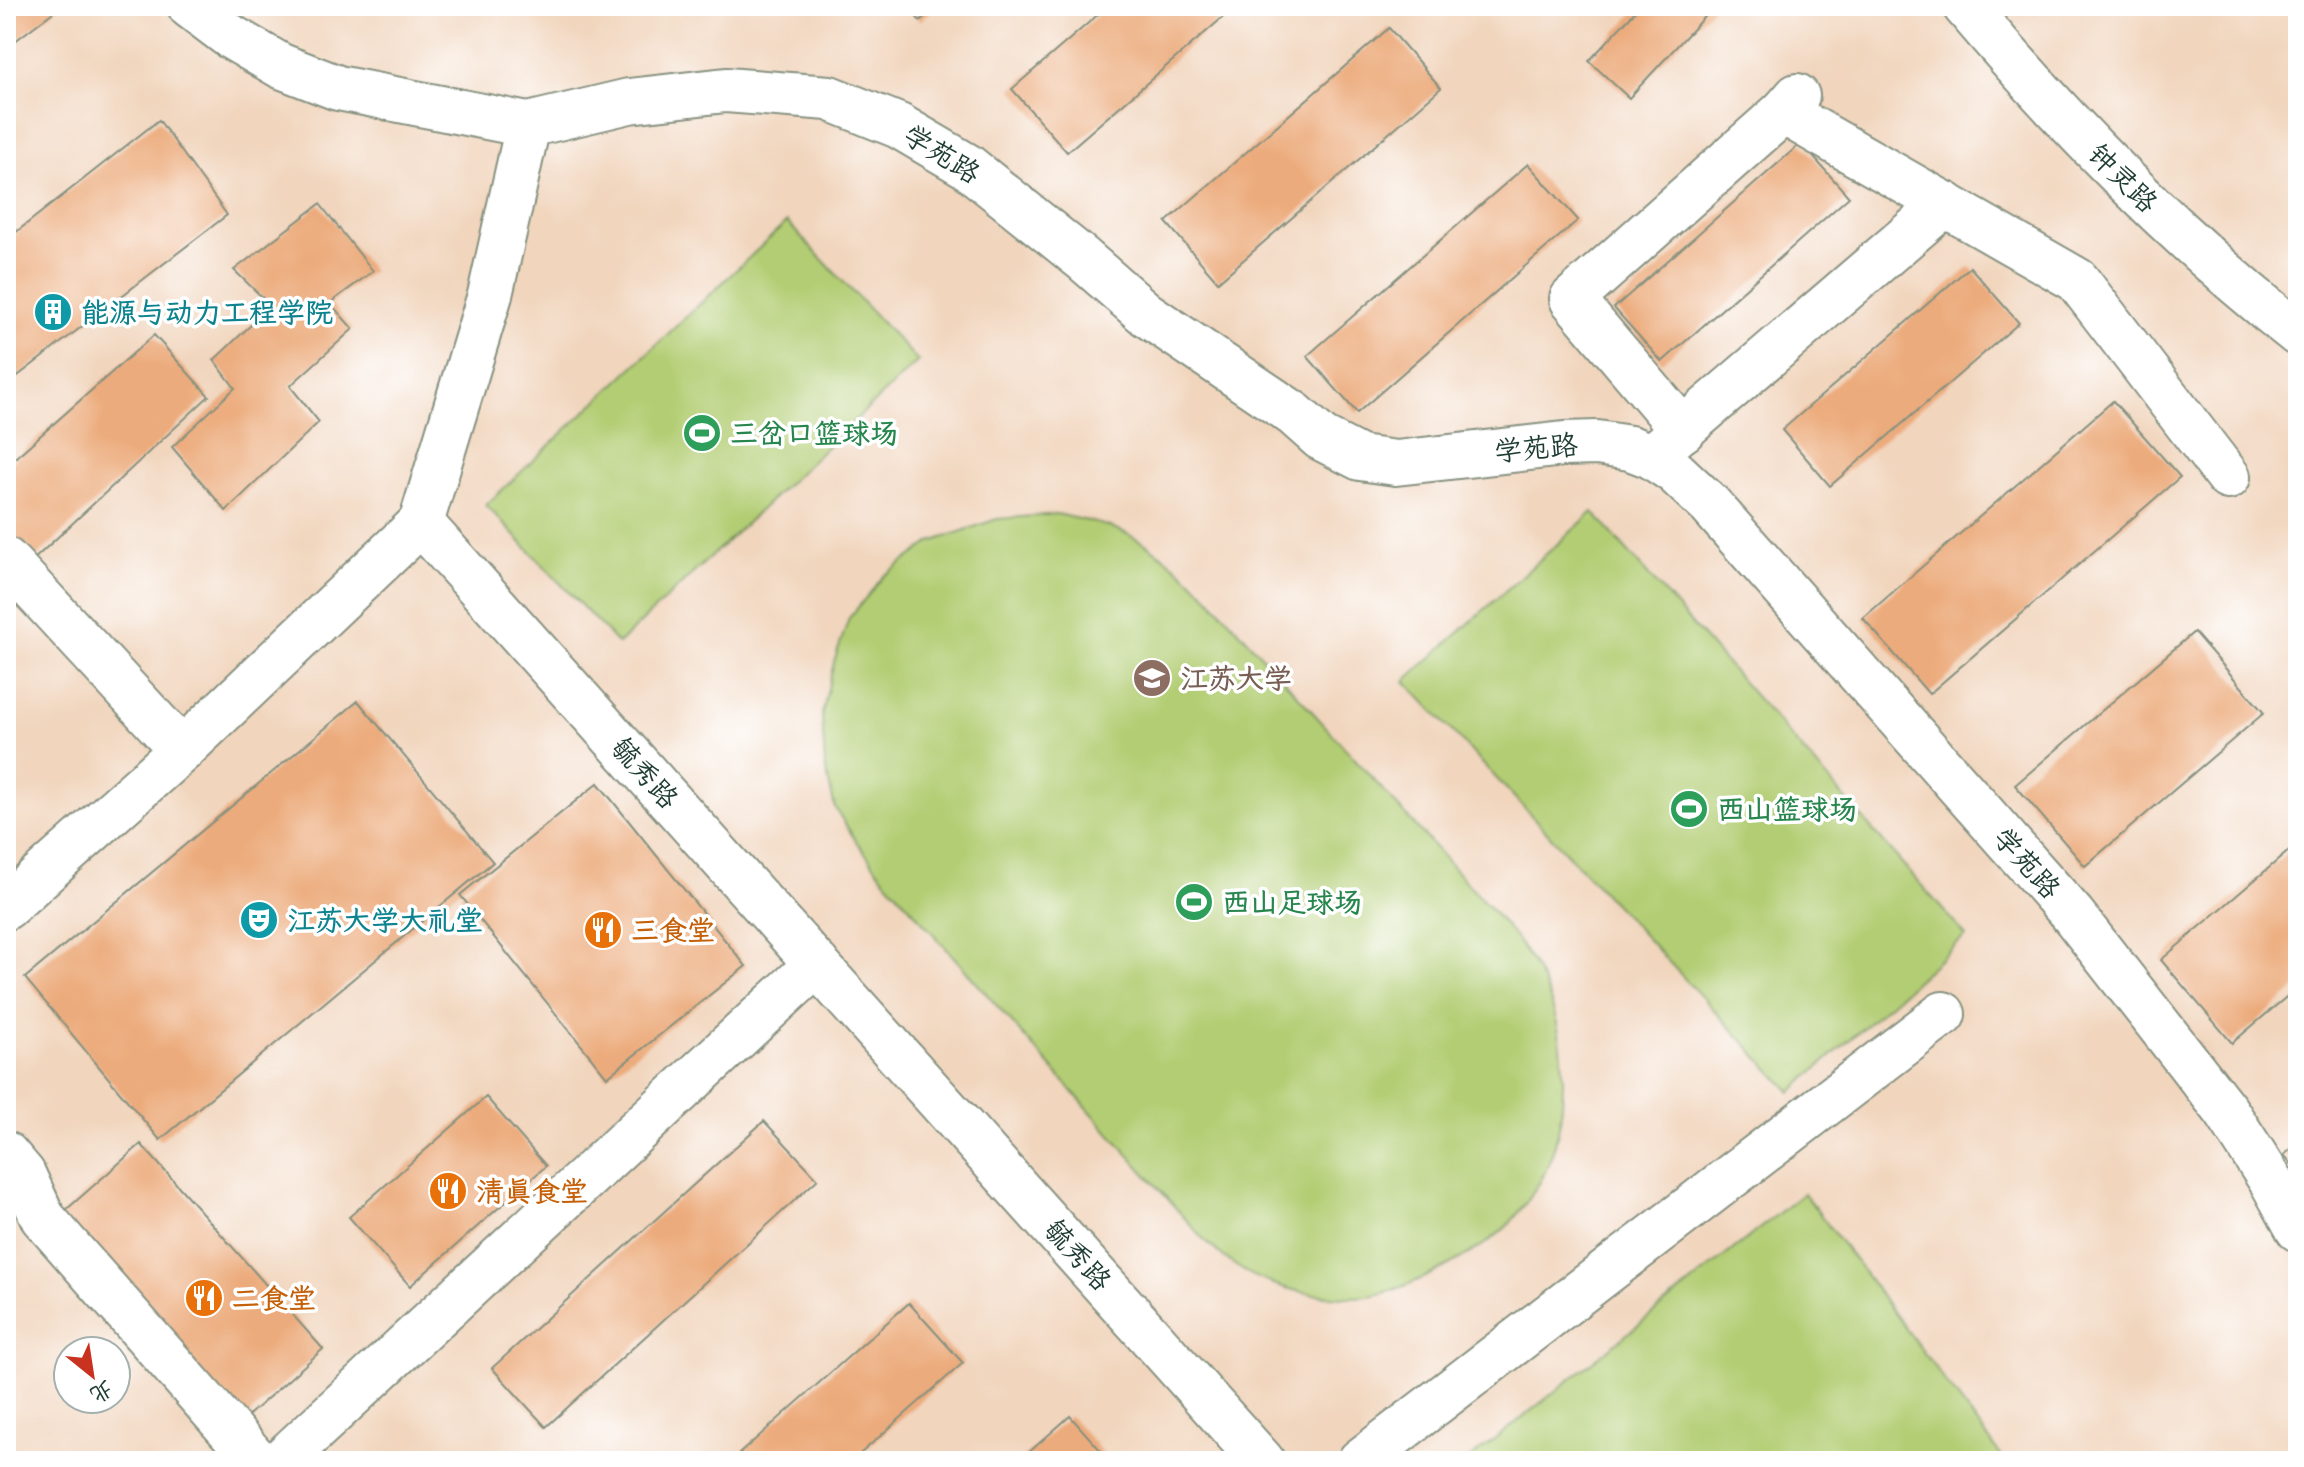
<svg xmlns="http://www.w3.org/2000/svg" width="2304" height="1467" viewBox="0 0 2304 1467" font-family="Caveat,'LXGW WenKai TC',sans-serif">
  <rect width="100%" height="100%" fill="#fff"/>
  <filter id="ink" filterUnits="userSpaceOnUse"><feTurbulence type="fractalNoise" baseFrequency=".0125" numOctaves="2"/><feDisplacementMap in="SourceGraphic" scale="16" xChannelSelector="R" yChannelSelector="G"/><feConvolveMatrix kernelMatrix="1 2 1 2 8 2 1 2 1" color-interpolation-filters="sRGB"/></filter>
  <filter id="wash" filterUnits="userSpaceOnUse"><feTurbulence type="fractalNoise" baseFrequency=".006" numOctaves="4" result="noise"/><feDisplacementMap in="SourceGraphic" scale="32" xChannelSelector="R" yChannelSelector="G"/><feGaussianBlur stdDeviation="1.8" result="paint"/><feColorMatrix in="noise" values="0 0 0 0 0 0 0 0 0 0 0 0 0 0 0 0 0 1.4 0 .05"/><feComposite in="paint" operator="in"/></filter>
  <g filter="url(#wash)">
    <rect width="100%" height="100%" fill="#f1e7ce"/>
    <!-- built -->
    <path fill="#f1d5bd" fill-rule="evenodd" d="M6 6H2298V1461H6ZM68 1351H116V1399H68Z"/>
    <!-- garden -->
    <g fill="#b2cd73" stroke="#688554" stroke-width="2">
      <path d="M787 222 918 361 618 644 486 505Z"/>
      <path d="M1593 512 1966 936 1791 1092 1405 681Z"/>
      <path d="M1057 514C1073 518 1091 521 1107 526 1146 538 1176 565 1205 593L1505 925C1521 946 1537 967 1547 992 1569 1046 1569 1123 1543 1176 1536 1191 1522 1208 1512 1221 1495 1240 1469 1254 1447 1266 1426 1277 1392 1293 1368 1296 1327 1300 1274 1290 1239 1268 1227 1260 1216 1250 1205 1241L884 878 856 841 835 808 825 766 822 714 834 662 849 618 884 576 931 542 997 519Z"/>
      <path d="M1804 1193 2005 1461H1467L1513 1425Z"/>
    </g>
    <g id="blocks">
      <!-- building -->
      <g fill="#ecab7c">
        <path d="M6 6H55L57 9 6 48Z"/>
        <path d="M907 6H937L920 21Z"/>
        <path d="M1108 6H1236L1067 152 1012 89Z"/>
        <path d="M1640 6H1714L1629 98 1589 61Z"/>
        <path d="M1389 28 1441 88 1218 282 1166 222Z"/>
        <path d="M159 120 227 215 6 385V240Z"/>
        <path d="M1801 143 1849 197 1662 362 1614 308Z"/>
        <path d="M1528 164 1578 220 1357 413 1307 356Z"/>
        <path d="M320 204 373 271 330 303 353 329 290 386 319 422 226 511 172 447 235 388 214 360 271 306 234 270Z"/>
        <path d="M1970 267 2019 323 1830 486 1782 430Z"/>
        <path d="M154 335 209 396 30 563 6 538V466Z"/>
        <path d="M2113 401 2180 477 1929 694 1863 618Z"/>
        <path d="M2194 632 2264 713 2085 866 2015 785Z"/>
        <path d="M358 701 493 862 160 1140 25 978Z"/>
        <path d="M598 783 746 966 607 1077 460 895Z"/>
        <path d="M2298 843V987L2232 1043 2161 960Z"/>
        <path d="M486 1097 546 1166 410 1286 349 1217Z"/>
        <path d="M764 1121 818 1179 546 1427 492 1368Z"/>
        <path d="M2298 1143V1171L2284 1155Z"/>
        <path d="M141 1144 323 1349 242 1421 59 1216Z"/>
        <path d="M909 1303 963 1363 852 1461H731Z"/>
        <path d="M1070 1416 1110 1461H1019Z"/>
      </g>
    </g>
  </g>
  <g filter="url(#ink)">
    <use href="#blocks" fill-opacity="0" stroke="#889281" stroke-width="2"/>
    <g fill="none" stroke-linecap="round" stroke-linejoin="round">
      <defs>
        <g id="minor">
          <path d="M190 6 231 37 281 66 338 88 528 125 629 101 726 90 829 98 899 126 967 166 1083 259 1146 314 1294 414 1321 438 1360 458 1396 463 1564 444 1597 443 1630 448 1651 456 1675 472 1710 505 2073 915 2226 1111 2272 1182 2298 1229"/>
          <path d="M1965 6C2067 126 2174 236 2298 334"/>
          <path d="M1783 112 2077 280 2228 477"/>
          <path d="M1683 430 1572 299 1783 112 1797 96"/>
          <path d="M1661 448 1945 204"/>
          <path d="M421 523 490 295 528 125"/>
          <path d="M6 560 182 750 421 523 1262 1461"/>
          <path d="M6 907 182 750"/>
          <path d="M6 1154 23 1174 43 1218 257 1461"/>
          <path d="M281 1461 817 964"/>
          <path d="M1360 1461 1943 1014"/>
        </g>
      </defs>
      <!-- minor casing -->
      <use href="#minor" stroke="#889281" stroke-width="48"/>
      <!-- minor -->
      <use href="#minor" stroke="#fff" stroke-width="44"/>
    </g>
  </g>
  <!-- icons -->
  <defs>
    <symbol id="building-disc" viewBox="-11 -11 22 22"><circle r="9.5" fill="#0f9aa8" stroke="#fff"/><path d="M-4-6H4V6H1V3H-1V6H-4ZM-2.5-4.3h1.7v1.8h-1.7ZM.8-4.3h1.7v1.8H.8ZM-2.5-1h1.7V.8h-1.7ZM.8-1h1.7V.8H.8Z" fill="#fff"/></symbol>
    <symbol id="stadium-disc" viewBox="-11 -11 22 22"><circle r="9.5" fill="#2e9e5b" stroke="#fff"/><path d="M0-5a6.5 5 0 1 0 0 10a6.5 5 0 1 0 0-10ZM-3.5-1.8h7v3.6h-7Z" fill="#fff"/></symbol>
    <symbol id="university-disc" viewBox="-11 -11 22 22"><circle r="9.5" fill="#8d6e63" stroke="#fff"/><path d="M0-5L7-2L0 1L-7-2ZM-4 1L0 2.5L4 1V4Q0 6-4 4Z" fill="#fff"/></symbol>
    <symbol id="theatre-disc" viewBox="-11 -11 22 22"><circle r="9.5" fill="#0f9aa8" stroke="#fff"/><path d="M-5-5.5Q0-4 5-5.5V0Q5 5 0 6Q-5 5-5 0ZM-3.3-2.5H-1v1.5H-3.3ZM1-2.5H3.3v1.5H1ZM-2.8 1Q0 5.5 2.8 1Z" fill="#fff"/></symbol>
    <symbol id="restaurant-disc" viewBox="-11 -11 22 22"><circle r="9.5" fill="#e8710a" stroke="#fff"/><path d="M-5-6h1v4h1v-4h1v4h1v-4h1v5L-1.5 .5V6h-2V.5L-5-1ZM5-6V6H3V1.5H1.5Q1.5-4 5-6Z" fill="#fff"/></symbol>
  </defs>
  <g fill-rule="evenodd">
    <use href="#building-disc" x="31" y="290" width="44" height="44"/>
    <use href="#stadium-disc" x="680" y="411" width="44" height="44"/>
    <use href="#university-disc" x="1130" y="656" width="44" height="44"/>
    <use href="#stadium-disc" x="1667" y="787" width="44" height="44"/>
    <use href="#stadium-disc" x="1172" y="880" width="44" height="44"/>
    <use href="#theatre-disc" x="237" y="898" width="44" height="44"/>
    <use href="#restaurant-disc" x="581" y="908" width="44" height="44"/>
    <use href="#restaurant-disc" x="426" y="1169" width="44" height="44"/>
    <use href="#restaurant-disc" x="182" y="1276" width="44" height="44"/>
  </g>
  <g text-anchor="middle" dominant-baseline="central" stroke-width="7" stroke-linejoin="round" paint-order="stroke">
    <!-- street labels -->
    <g font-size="28" fill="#1f3d34" stroke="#fff">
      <text transform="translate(942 154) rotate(32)">学苑路</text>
      <text transform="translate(2123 178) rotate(45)">钟灵路</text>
      <text transform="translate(1536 448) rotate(-5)">学苑路</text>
      <text transform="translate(645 773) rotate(48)">毓秀路</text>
      <text transform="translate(2027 863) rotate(48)">学苑路</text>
      <text transform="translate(1078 1255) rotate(48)">毓秀路</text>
    </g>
    <!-- culture labels -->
    <g font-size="28" font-weight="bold" fill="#0d838f" stroke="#fff" text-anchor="start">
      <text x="81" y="312">能源与动力工程学院</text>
      <text x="287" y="920">江苏大学大礼堂</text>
    </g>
    <!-- leisure labels -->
    <g font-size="28" font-weight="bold" fill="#27864d" stroke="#fff" text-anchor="start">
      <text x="730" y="433">三岔口篮球场</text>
      <text x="1717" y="809">西山篮球场</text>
      <text x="1222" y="902">西山足球场</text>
    </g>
    <!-- education labels -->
    <g font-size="28" font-weight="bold" fill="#785e54" stroke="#fff" text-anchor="start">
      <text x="1180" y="678">江苏大学</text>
    </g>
    <!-- food labels -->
    <g font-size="28" font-weight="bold" fill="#c56008" stroke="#fff" text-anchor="start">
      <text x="631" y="930">三食堂</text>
      <text x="476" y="1191">清真食堂</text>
      <text x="232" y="1298">二食堂</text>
    </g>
  </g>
  <!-- margin -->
  <rect width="2304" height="1467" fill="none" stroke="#fff" stroke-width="32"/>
  <!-- north arrow -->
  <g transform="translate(92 1375) rotate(150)"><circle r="38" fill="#ffffff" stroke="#a5b1ae" stroke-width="2"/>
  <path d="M0-6L14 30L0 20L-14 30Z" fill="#c8321e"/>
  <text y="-12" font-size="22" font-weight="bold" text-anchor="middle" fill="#1f3d34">北</text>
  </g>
</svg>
